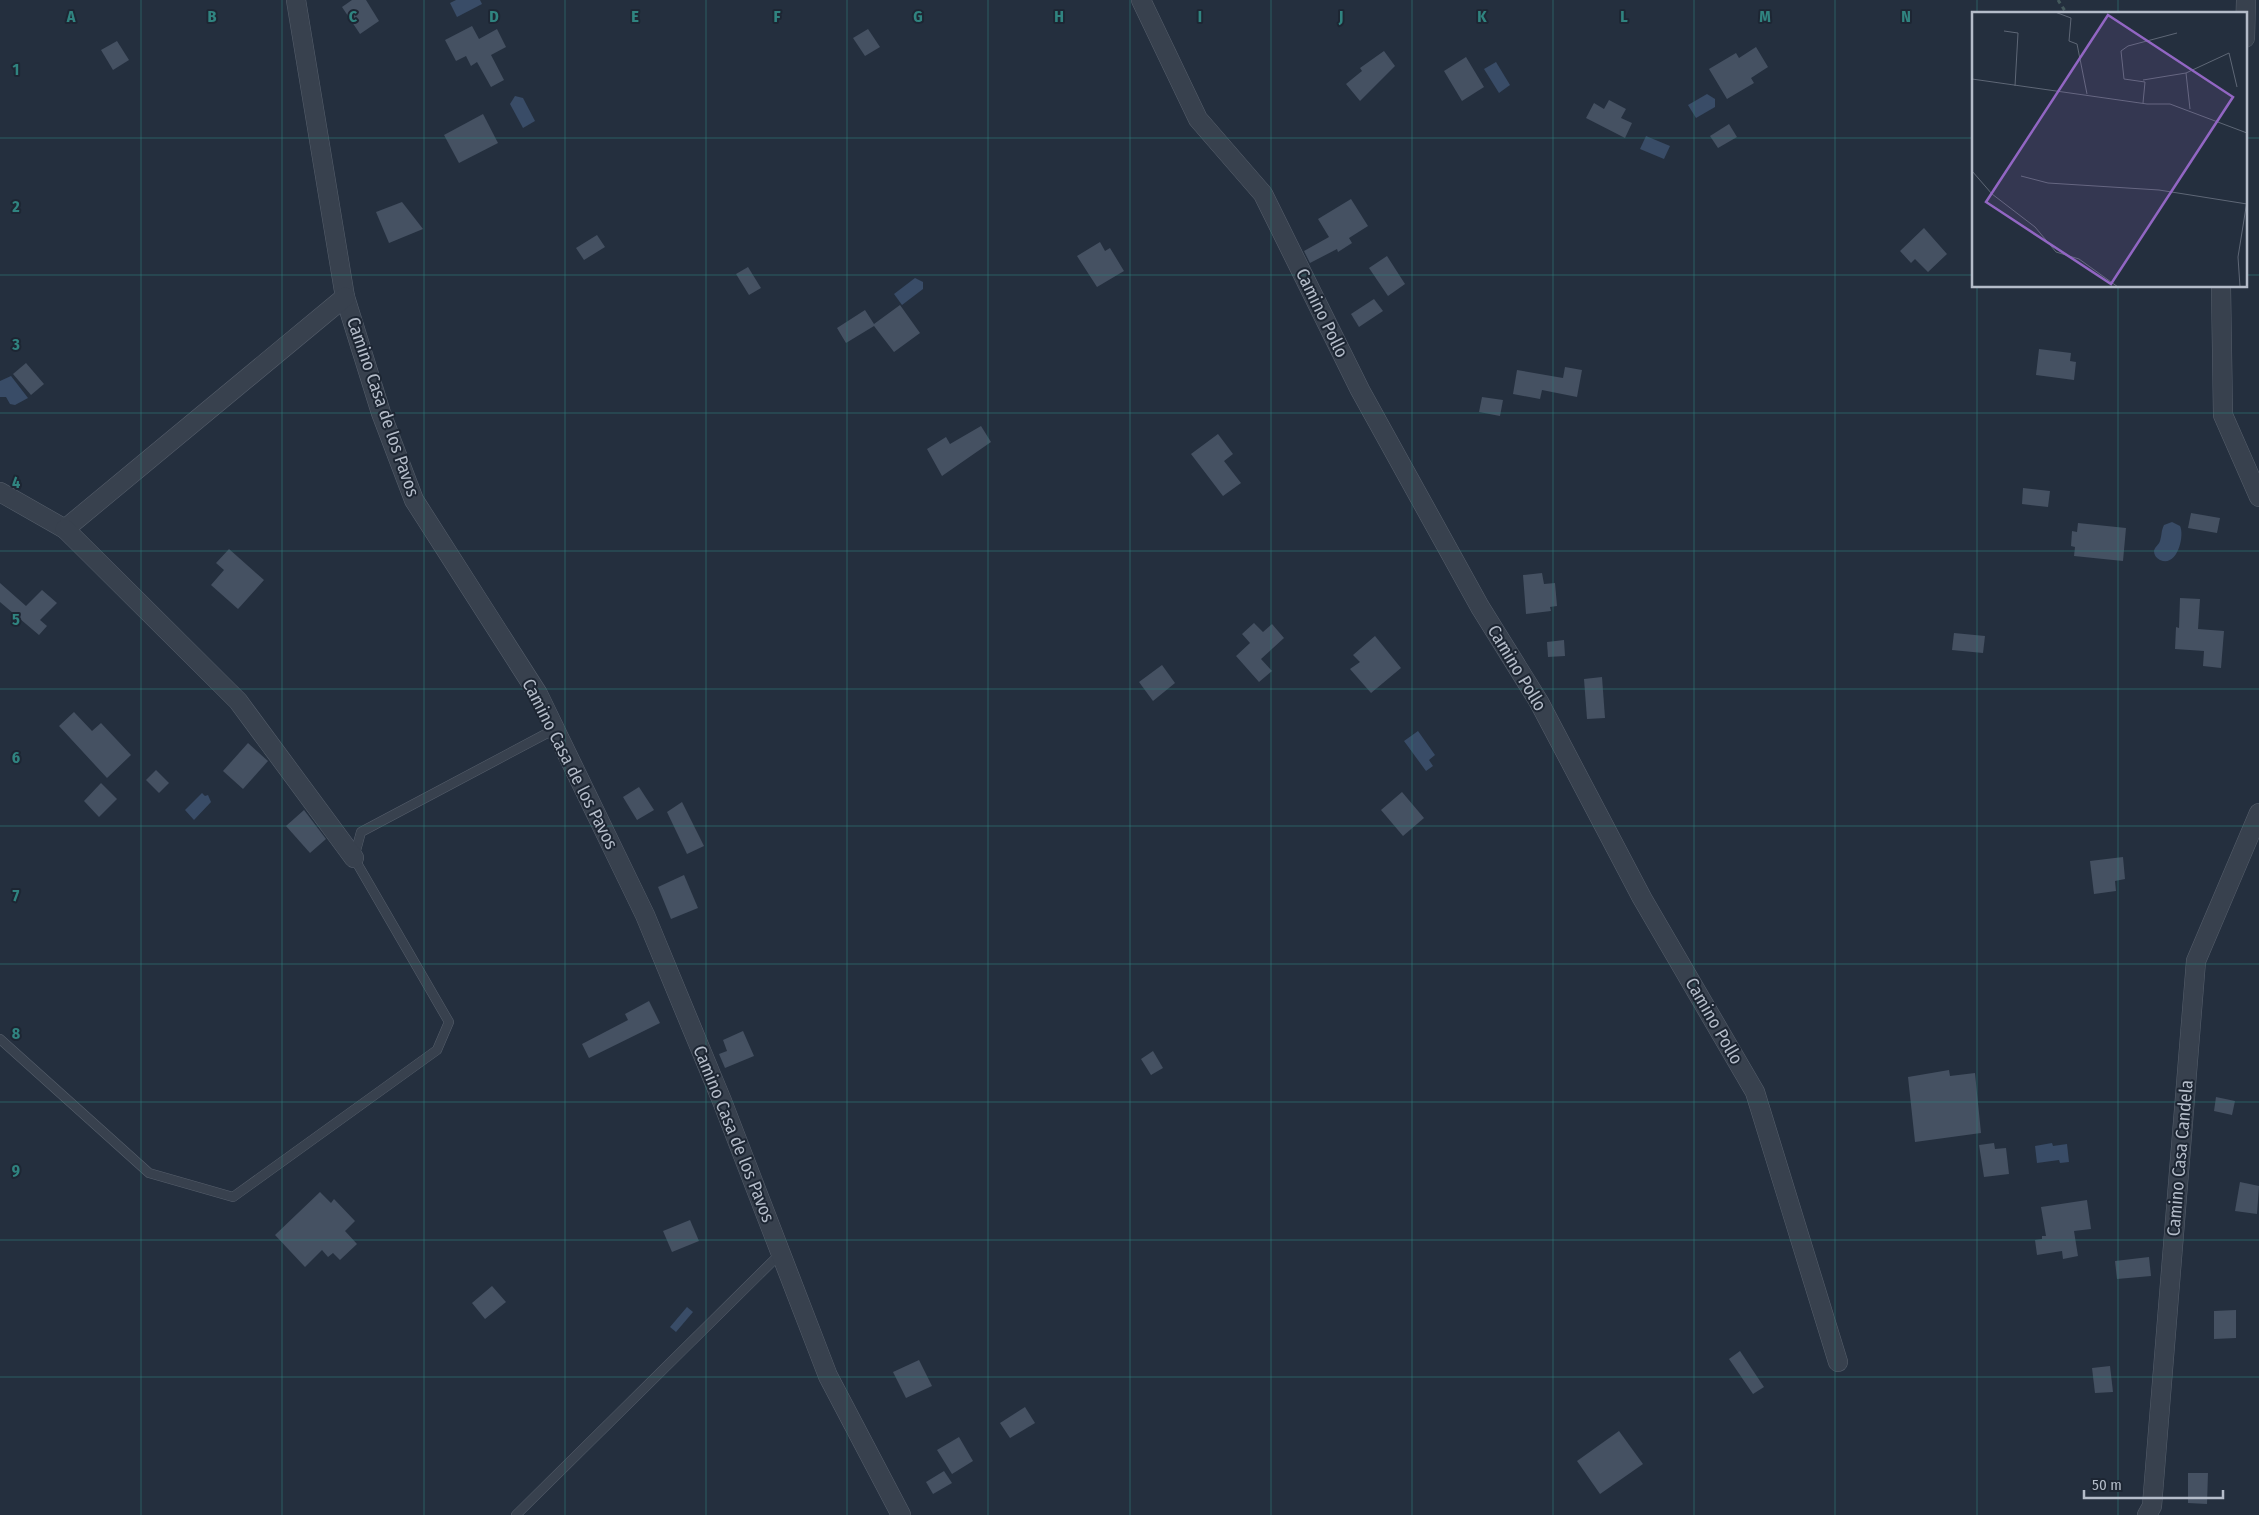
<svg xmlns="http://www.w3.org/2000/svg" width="2259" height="1515" viewBox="0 0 2259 1515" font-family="'Fira Sans Condensed',sans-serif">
  <rect width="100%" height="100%" fill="#242f3e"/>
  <!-- water -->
  <g fill="#394c67">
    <path d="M456 0H480L482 4 457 17 450 3Z"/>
    <path d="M1496 62 1510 85 1499 93 1484 69Z"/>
    <path d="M1707 94 1715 99V107L1696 118 1688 105Z"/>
    <path d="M515 96 523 98 535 121 523 128 510 104Z"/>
    <path d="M1646 136 1670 146 1664 159 1640 149Z"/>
    <path d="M915 278 923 282V289L902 305 894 294Z"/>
    <path d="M11 376 28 398 15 405 10 404 6 397H0V381Z"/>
    <path d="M2172 522 2180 526C2185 536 2177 568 2160 560 2156 558 2154 555 2154 551 2155 546 2159 545 2160 541 2162 535 2161 531 2164 525Z"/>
    <path d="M1418 731 1435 755 1429 760 1433 766 1426 771 1404 741Z"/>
    <path d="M202 793 205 796 208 795 211 802 194 820 185 810Z"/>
    <path d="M2052 1143 2053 1146 2067 1144 2069 1162 2060 1163 2059 1160 2037 1163 2035 1146Z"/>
    <path d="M687 1307 693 1312 676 1332 670 1327Z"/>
  </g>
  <!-- building -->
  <g fill="#455162">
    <path d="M352 0H366L379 21 360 34 342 7Z"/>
    <path d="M472 26 479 39 497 29 506 47 491 55 504 80 491 87 477 62 471 66 466 56 456 61 445 40Z"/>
    <path d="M868 29 880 47 865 56 853 38Z"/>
    <path d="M117 41 129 60 113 70 101 50Z"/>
    <path d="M1756 47 1768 67 1751 78 1754 83 1727 99 1709 69 1736 53 1739 58Z"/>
    <path d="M1384 51 1395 66 1360 101 1346 84 1362 71 1360 68Z"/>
    <path d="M1466 57 1484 87 1462 101 1444 71Z"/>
    <path d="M1609 100 1626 109 1621 118 1632 123 1625 138 1586 118 1594 103 1604 109Z"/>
    <path d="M483 114 498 143 459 163 444 135Z"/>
    <path d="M1729 124 1737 137 1718 148 1710 136Z"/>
    <path d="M1351 199 1368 226 1349 238 1352 243 1338 252 1337 249 1310 263 1304 251 1329 237 1318 219Z"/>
    <path d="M402 202 423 229 389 243 376 212Z"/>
    <path d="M1924 228 1947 254 1928 272 1915 259 1911 263 1900 251Z"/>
    <path d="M597 235 605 247 584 260 576 248Z"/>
    <path d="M1100 242 1105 251 1110 248 1124 271 1097 287 1077 256Z"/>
    <path d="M1387 256 1405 284 1388 296 1369 268Z"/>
    <path d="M748 267 761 288 749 295 736 274Z"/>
    <path d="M1374 299 1383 311 1359 327 1351 314Z"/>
    <path d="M900 305 920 333 894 352 874 326 846 343 837 328 865 310 874 324Z"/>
    <path d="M2039 349 2071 353 2070 361 2076 362 2074 380 2036 375Z"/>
    <path d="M26 363 44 384 31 395 13 374Z"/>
    <path d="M1565 367 1582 370 1577 397 1542 390 1540 399 1513 394 1517 370 1563 378Z"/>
    <path d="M1482 397 1503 400 1500 416 1479 412Z"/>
    <path d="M981 426 991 442 942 476 927 449 946 437 950 444Z"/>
    <path d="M1218 434 1233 454 1224 461 1241 483 1223 496 1191 454Z"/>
    <path d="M2023 488 2050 491 2048 507 2022 504Z"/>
    <path d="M2191 513 2220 518 2217 533 2188 528Z"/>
    <path d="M2078 523 2126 528 2123 561 2074 556 2075 547 2071 546 2072 531 2077 532Z"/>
    <path d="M229 549 264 580 238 609 211 585 224 570 216 563Z"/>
    <path d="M1542 573 1544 584 1555 583 1557 606 1550 607 1551 611 1526 614 1523 575Z"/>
    <path d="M0 583 26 606 42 590 57 603 40 620 47 626 39 635 0 602Z"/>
    <path d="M2180 598 2200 599 2198 629 2224 631 2221 668 2203 666 2204 651 2175 649 2176 627 2179 628Z"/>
    <path d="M1254 623 1263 632 1272 624 1284 638 1261 659 1272 671 1259 682 1236 656 1250 643 1242 634Z"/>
    <path d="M1954 633 1985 636 1983 653 1952 650Z"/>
    <path d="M1375 636 1401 668 1371 693 1350 669 1360 662 1353 655Z"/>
    <path d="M1564 640 1565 656 1548 657 1547 642Z"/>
    <path d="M1162 665 1175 683 1153 701 1139 682Z"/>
    <path d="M1602 677 1605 718 1587 719 1584 679Z"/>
    <path d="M74 712 92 731 101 723 131 755 107 778 59 726Z"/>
    <path d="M248 743 268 761 243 789 223 771Z"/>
    <path d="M156 770 169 783 159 793 146 780Z"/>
    <path d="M101 783 117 799 99 817 84 801Z"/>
    <path d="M639 787 654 810 637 820 623 797Z"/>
    <path d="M1402 792 1424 818 1403 836 1381 810Z"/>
    <path d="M682 802 704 846 687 854 667 812Z"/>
    <path d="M304 810 326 839 310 853 286 826Z"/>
    <path d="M2123 857 2125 879 2115 881 2116 891 2094 894 2090 861Z"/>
    <path d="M684 875 698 908 671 919 658 887Z"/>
    <path d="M649 1001 660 1023 589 1058 582 1044 628 1020 625 1014Z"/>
    <path d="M743 1031 754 1056 725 1068 719 1054 727 1051 723 1040Z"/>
    <path d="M1153 1051 1163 1068 1151 1075 1141 1059Z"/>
    <path d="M1949 1070 1950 1076 1975 1073 1981 1133 1915 1142 1908 1077Z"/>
    <path d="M2216 1097 2235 1101 2232 1115 2214 1111Z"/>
    <path d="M1994 1143 1995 1149 2006 1148 2009 1174 1984 1177 1979 1145Z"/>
    <path d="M2240 1182 2259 1186 2257 1214 2235 1211Z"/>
    <path d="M320 1192 331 1203 334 1199 355 1221 345 1231 357 1244 340 1260 333 1253 328 1257 322 1250 305 1267 275 1235Z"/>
    <path d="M2087 1200 2091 1229 2074 1231 2078 1256 2063 1259 2062 1251 2037 1255 2035 1240 2042 1239V1236H2046L2041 1207Z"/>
    <path d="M690 1220 699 1241 672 1252 663 1231Z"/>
    <path d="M2149 1257 2151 1276 2117 1279 2115 1261Z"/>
    <path d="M492 1286 506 1302 485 1319 472 1303Z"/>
    <path d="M2236 1310V1338L2214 1339V1311Z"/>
    <path d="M1740 1351 1764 1387 1753 1394 1729 1359Z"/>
    <path d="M919 1360 932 1386 906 1398 893 1372Z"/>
    <path d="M2110 1366 2113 1392 2095 1393 2092 1368Z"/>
    <path d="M1025 1407 1035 1423 1010 1438 1000 1423Z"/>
    <path d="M1619 1431 1643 1464 1600 1494 1577 1461Z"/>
    <path d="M959 1437 973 1461 952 1474 937 1450Z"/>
    <path d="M944 1471 952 1483 933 1494 926 1482Z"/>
    <path d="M2188 1473H2208L2207 1504 2188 1503Z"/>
  </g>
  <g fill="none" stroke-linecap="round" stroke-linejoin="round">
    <defs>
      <g id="service">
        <path d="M0 1039 149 1173 233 1197 437 1050 449 1022 354 858 361 832 555 729"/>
        <path d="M516 1515 781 1253"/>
      </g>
      <g id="minor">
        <path d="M296 0 345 297 381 413 414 500 538 694 645 915 722 1101 828 1376 901 1515"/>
        <path d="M1141 0 1198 119 1263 194 1360 390 1480 607 1539 702 1642 898 1755 1092 1838 1362"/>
        <path d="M2245 38 2246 0"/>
        <path d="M2221 286 2223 415 2259 497"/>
        <path d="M0 492 65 529 345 297"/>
        <path d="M65 529 238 701 354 858"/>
        <path d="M2147 1515 2152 1506 2196 961 2259 813"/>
      </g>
    </defs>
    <!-- service casing -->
    <use href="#service" stroke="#565f6c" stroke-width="10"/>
    <!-- minor casing -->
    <use href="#minor" stroke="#565f6c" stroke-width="20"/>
    <!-- path -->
    <path stroke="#44595c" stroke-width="3" stroke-dasharray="4 4" stroke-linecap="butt" d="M2058 0 2067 14"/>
    <!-- service -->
    <use href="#service" stroke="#38414e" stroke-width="9"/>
    <!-- minor -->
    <use href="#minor" stroke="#38414e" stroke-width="19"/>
  </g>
  <!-- grid -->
  <path fill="none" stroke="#308480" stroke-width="1" stroke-opacity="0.55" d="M141 0V1515M282 0V1515M424 0V1515M565 0V1515M706 0V1515M847 0V1515M988 0V1515M1130 0V1515M1271 0V1515M1412 0V1515M1553 0V1515M1694 0V1515M1835 0V1515M1977 0V14M2118 0V14M0 138H1973M2245 138H2259M0 275H1973M2245 275H2259M1977 286V1515M2118 286V1515M0 413H2259M0 551H2259M0 689H2259M0 826H2259M0 964H2259M0 1102H2259M0 1240H2259M0 1377H2259"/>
  <g text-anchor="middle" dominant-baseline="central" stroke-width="4" stroke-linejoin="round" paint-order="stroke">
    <!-- street labels -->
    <g font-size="18" fill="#b4bcc9" stroke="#1d2633">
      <text transform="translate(1322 313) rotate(64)">Camino Pollo</text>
      <text transform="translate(383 407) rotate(71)">Camino Casa de los Pavos</text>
      <text transform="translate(1517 668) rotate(59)">Camino Pollo</text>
      <text transform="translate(570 764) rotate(63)">Camino Casa de los Pavos</text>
      <text transform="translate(1714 1021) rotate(60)">Camino Pollo</text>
      <text transform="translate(734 1134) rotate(68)">Camino Casa de los Pavos</text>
      <text transform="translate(2180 1158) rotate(-85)">Camino Casa Candela</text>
    </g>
  </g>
  <!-- overview -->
  <g transform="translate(1972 12)">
    <rect width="275" height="275" fill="#242f3e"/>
    <path fill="none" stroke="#5e6776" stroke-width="1" d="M83 0 99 6 97 29 105 32 115 82M32 19 46 21 43 74M0 67 175 92H198L275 121M171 68 214 61M171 91 173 70 152 67 149 39 156 34 205 21M218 97 214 61 257 41 265 75M0 159 20 182 63 215 84 240 107 247 146 275M49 164 76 171 187 178 275 192M268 275 266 245 275 189"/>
    <path fill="#9266c3" fill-opacity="0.15" stroke="#9266c3" stroke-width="2.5" d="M136 3 261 85 139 272 14 190Z"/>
    <rect width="275" height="275" fill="none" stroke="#b4bcc9" stroke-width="2.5"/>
  </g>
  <g font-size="16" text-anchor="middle" font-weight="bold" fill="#308480" stroke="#1d2633" stroke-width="4" stroke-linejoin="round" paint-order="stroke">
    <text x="71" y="22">A</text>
    <text x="212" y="22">B</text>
    <text x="353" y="22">C</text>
    <text x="494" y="22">D</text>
    <text x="635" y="22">E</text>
    <text x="777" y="22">F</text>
    <text x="918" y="22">G</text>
    <text x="1059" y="22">H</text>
    <text x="1200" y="22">I</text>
    <text x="1341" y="22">J</text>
    <text x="1482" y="22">K</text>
    <text x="1624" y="22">L</text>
    <text x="1765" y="22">M</text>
    <text x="1906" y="22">N</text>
    <text x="16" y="75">1</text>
    <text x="16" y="212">2</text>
    <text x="16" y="350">3</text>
    <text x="16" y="488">4</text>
    <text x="16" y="625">5</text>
    <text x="16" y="763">6</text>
    <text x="16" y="901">7</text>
    <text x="16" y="1039">8</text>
    <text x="16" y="1176">9</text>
  </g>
  <!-- scale -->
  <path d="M2084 1490v8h139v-8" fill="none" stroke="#b4bcc9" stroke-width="2.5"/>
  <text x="2092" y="1490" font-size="15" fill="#b4bcc9" stroke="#1d2633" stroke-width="4" paint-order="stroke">50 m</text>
</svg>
